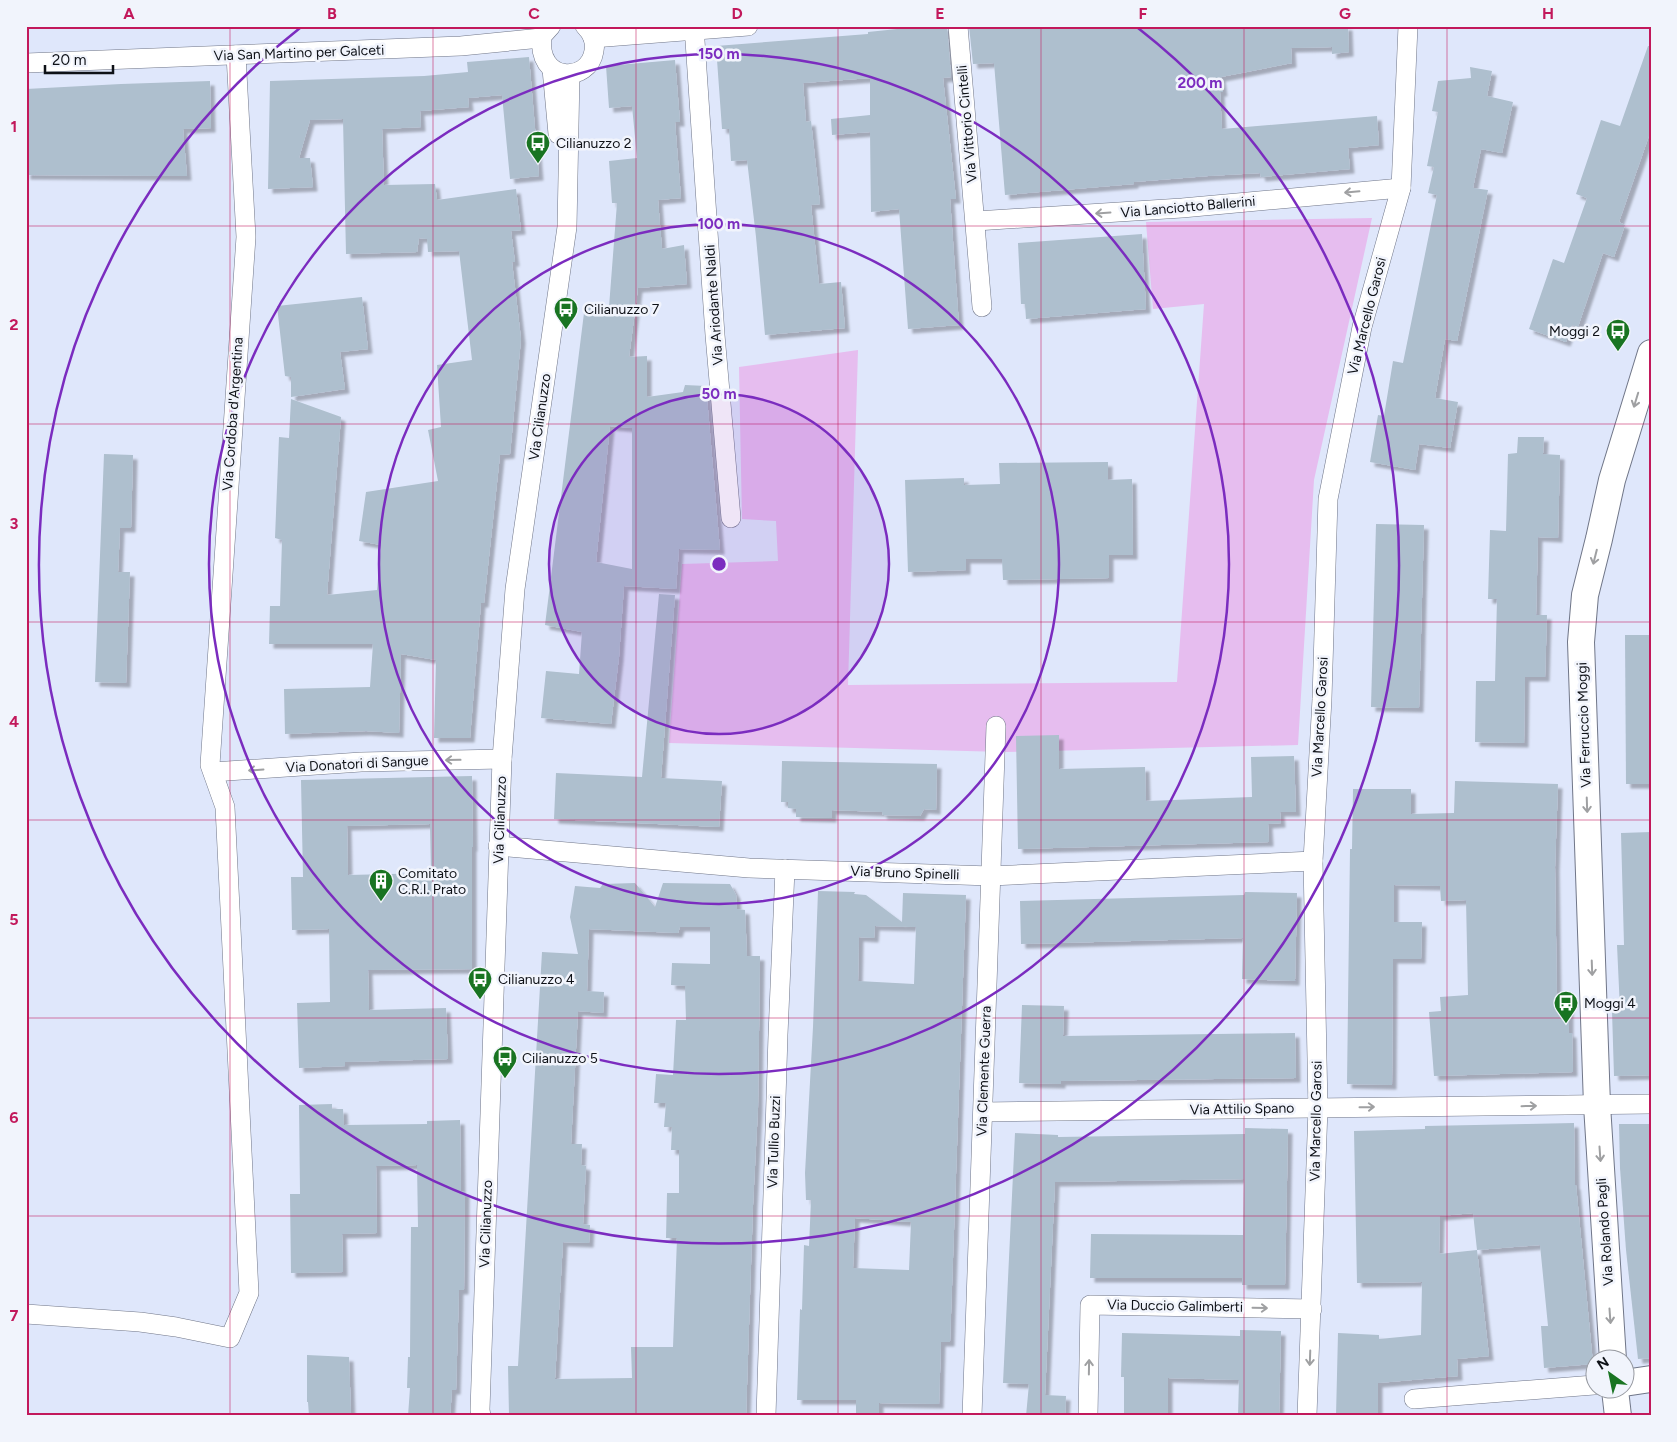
<svg xmlns="http://www.w3.org/2000/svg" width="1677" height="1442" viewBox="0 0 1677 1442" font-family="Figtree,sans-serif">
  <defs>
    <filter id="shadow"><feDropShadow dx="4.5" dy="4.5" stdDeviation="1" flood-color="#0004"/></filter>
  </defs>
  <rect width="100%" height="100%" fill="#dfe7fb"/>
  <!-- green -->
  <path fill="#e6bdef" d="M1372 218 1314 480 1298 745 1004 752 669 743 682 564 778 561 776 521 742 519 739 367 858 350 848 685 1177 682 1204 304 1153 309 1146 222Z"/>
  <!-- building -->
  <g fill="#aebfce" fill-rule="evenodd" filter="url(#shadow)">
    <path d="M926 26H947L951 77 943 78 956 199H950L959 325 908 329 899 209 871 212 870 132 832 135 831 119 870 115V78L803 83 806 122 811 121 820 204 811 205 819 284 841 282 845 328 765 335 756 237 747 160 731 161 729 129H722L716 46 868 34V32Z"/>
    <path d="M969 26H1348L1349 52 1332 54V47L1291 48 1292 63 1221 77 1223 92H1220L1222 129 1377 116 1379 145 1348 148 1350 169 1261 177 1260 173 1208 176 1134 182V184L1005 195 994 63 973 64Z"/>
    <path d="M1648 46H1651V130L1619 222 1625 225 1614 257 1603 253 1578 327 1572 325 1566 342 1529 329 1553 259 1564 263 1587 198 1576 194 1601 120 1620 126Z"/>
    <path d="M529 57 539 176 510 179 502 95 468 98 469 107 420 111 421 127 382 129 384 185 435 184 437 200 516 189 521 230 511 231 515 262H512L521 339 510 454 500 455 484 603H481L470 738H434L436 660 401 654 399 733 366 731 285 734 284 689 370 687 373 644H269L270 606H280L282 540 275 538 279 437 289 438 291 399 341 417 327 595 377 590 381 545 359 541 366 492 438 481 428 430 441 427 437 365 472 360 459 251 428 252 427 239 419 238 417 252 346 254 343 119 310 120 299 158H310L313 187 268 189 270 81 424 76 468 72 467 62Z"/>
    <path d="M675 60 680 122H675L681 198 658 200 662 249 684 245 687 284 638 288 629 357 647 356V397L683 392 685 385 706 386 720 550 679 549 676 589 624 586 619 657 611 724 541 718 546 671 579 674 582 632 545 625 585 305 609 307 617 203H612L609 161 637 158 632 106 609 108 606 66ZM610 426 632 428V569L596 562Z"/>
    <path d="M1470 67 1492 71 1487 96 1513 102 1502 153 1481 149 1473 188 1488 190 1457 341 1445 339 1435 398 1458 402 1450 448 1419 444 1415 470 1370 462 1378 415 1384 416 1393 361 1403 363 1437 195 1428 193 1434 167 1427 166 1438 112 1432 111 1438 81 1471 78Z"/>
    <path d="M210 81 211 128 183 129 187 176 26 175V89L121 84Z"/>
    <path d="M1142 234 1146 309 1026 319 1025 304H1021L1018 243Z"/>
    <path d="M362 297 368 349 340 352 345 389 291 397V377L285 376 277 306Z"/>
    <path d="M1518 437H1544L1543 454 1560 455 1558 538 1538 537 1536 615H1547L1545 677H1525L1524 743 1475 742 1476 681H1495L1497 599H1488L1490 530 1506 531 1508 454 1517 453Z"/>
    <path d="M104 454 133 455 131 528H120L118 572H130L126 683 95 682Z"/>
    <path d="M1108 462V480L1132 479 1133 555H1109V578L1003 580 1002 559H966V570L908 572 905 480 964 478V485L1000 484 999 463Z"/>
    <path d="M1376 524 1424 525 1419 708 1371 707Z"/>
    <path d="M659 594 675 595 661 778 722 781 719 827 554 819 556 773 642 777Z"/>
    <path d="M1625 635H1651V784H1626Z"/>
    <path d="M1059 735V769L1145 767 1146 801 1252 797 1251 757 1294 756 1296 812H1280L1281 823 1268 824 1269 842 1018 849 1016 736Z"/>
    <path d="M782 761 937 764 936 810 924 809 920 816 883 815 882 812 832 810V818L796 817V809L788 808V802H781Z"/>
    <path d="M472 776 473 847H472V969L368 970 369 1010 446 1008 448 1059 345 1062V1066L299 1068 297 1003 330 1002 329 929 292 930 291 877H303L301 780ZM430 824 431 873 348 875 347 826Z"/>
    <path d="M1455 781 1558 784 1555 867 1557 1004H1569V1033H1572L1573 1072 1434 1076 1429 1012 1441 1011 1440 997 1468 995 1466 900 1441 901 1440 886 1394 885V922H1422L1421 959H1393L1392 1085 1347 1084 1350 849H1352L1353 789H1411V814L1454 813Z"/>
    <path d="M1651 832V1075L1614 1076 1612 1011 1620 1010 1617 945H1624L1621 833Z"/>
    <path d="M635 883 655 907 663 883 730 884 736 895 737 909 745 910 747 956H760L758 1108 753 1205 746 1416H509L508 1366H518L542 952 578 954 570 917 575 886 600 888 603 884ZM680 927H710V964L672 963 671 985 685 986 686 1020H676L673 1075 656 1074 654 1103H666L664 1127H672L671 1150H679V1193H667L666 1238H677L673 1347H631L632 1378 555 1379 563 1242 589 1243 590 1225 583 1224 586 1166 581 1165 582 1144H571L578 1011 603 1013 604 992 587 991 589 929 678 933Z"/>
    <path d="M818 891 855 892 854 894 866 895 902 922 903 893 966 895 950 1342H941L939 1404 879 1403V1416H856V1400H797L800 1309 802 1310 804 1245 809 1246 811 1200H806L805 1173 813 1027ZM875 926 916 927 914 984 858 981 859 937 874 938ZM855 1218 911 1222 909 1270 853 1268Z"/>
    <path d="M1245 892 1297 893 1295 981 1242 979 1243 938 1021 944 1020 901 1244 895Z"/>
    <path d="M1022 1005 1064 1006 1063 1036 1295 1033 1296 1078 1061 1081V1084L1019 1083Z"/>
    <path d="M332 1104V1109H343L344 1125 427 1124V1121L460 1120 461 1191H465L464 1290H459L456 1390H452L450 1416H408L410 1388H407L408 1357H410L411 1227H418L417 1165 376 1166 377 1233 342 1234 343 1272 291 1273 290 1194H300L299 1105Z"/>
    <path d="M1574 1123 1575 1185H1576L1593 1364 1544 1368 1541 1326H1548L1540 1245 1477 1250 1489 1356 1457 1359 1458 1376 1378 1383V1416H1336L1338 1333 1379 1335V1339L1421 1335 1422 1282 1357 1283 1354 1131 1425 1129V1126ZM1473 1213 1477 1250 1439 1254 1440 1216Z"/>
    <path d="M1619 1124H1651V1358L1638 1359 1626 1250 1620 1168Z"/>
    <path d="M1245 1128 1288 1129 1285 1285H1242V1278H1090L1091 1234 1243 1235 1244 1179 1055 1182 1045 1395 1066 1396 1065 1416H1026L1029 1384 1003 1383 1015 1133 1058 1135V1137L1245 1134Z"/>
    <path d="M1240 1330 1281 1331 1279 1416H1238L1239 1380 1168 1378V1416H1124V1377H1121L1122 1333 1240 1336Z"/>
    <path d="M307 1355 349 1357 351 1416H309L308 1402H307Z"/>
  </g>
  <g fill="none" stroke-linecap="round" stroke-linejoin="round">
    <defs>
      <g id="street">
        <path d="M551 26 542 36C536 83 589 84 594 51 596 41 592 33 585 26"/>
        <path d="M694 26 715 335 731 518"/>
        <path d="M958 26 982 307"/>
        <path d="M593 38 748 26"/>
        <path d="M26 63 461 46 541 38"/>
        <path d="M552 69 558 134"/>
        <path d="M976 221 1182 208 1401 188"/>
        <path d="M213 772 361 762 502 759"/>
        <path d="M498 846 749 868 991 876 1313 861"/>
        <path d="M983 1112 1651 1104"/>
        <path d="M26 1314 140 1322 176 1327 230 1338 249 1293 225 807 210 765 246 237 236 55"/>
        <path d="M1414 1399 1594 1385"/>
        <path d="M481 1416 480 1410 502 759 515 589 567 227 570 74"/>
        <path d="M766 1416 778 1035 785 869"/>
        <path d="M972 1416 996 726"/>
        <path d="M1088 1416 1090 1305 1312 1309"/>
        <path d="M1307 1416 1318 1108 1313 861 1322 699 1328 499 1362 327 1401 188 1408 26"/>
      </g>
      <g id="secondary">
        <path d="M1613 1360 1597 1105 1581 642 1585 595 1599 539 1612 480 1651 353"/>
        <path d="M1624 1383 1651 1379"/>
        <path d="M1615 1390 1618 1416"/>
      </g>
    </defs>
    <!-- street casing -->
    <use href="#street" stroke="#707688" stroke-width="20"/>
    <!-- secondary casing -->
    <use href="#secondary" stroke="#707688" stroke-width="28"/>
    <!-- street -->
    <use href="#street" stroke="#fff" stroke-width="19"/>
    <!-- secondary -->
    <use href="#secondary" stroke="#fff" stroke-width="26"/>
  </g>
  <!-- one-way arrows -->
  <defs><path id="oneway-shaft" d="M-6 0H5M1.5-3L5.5 0L1.5 3" fill="none" stroke-width="1.6" stroke-linecap="round" stroke-linejoin="round" transform="scale(1.25)"/></defs>
  <g stroke="#9fa0a2">
    <use href="#oneway-shaft" transform="translate(1352 192) rotate(175)"/>
    <use href="#oneway-shaft" transform="translate(1103 213) rotate(176)"/>
    <use href="#oneway-shaft" transform="translate(1636 400) rotate(107)"/>
    <use href="#oneway-shaft" transform="translate(1595 557) rotate(104)"/>
    <use href="#oneway-shaft" transform="translate(453 760) rotate(179)"/>
    <use href="#oneway-shaft" transform="translate(256 770) rotate(176)"/>
    <use href="#oneway-shaft" transform="translate(1587 805) rotate(88)"/>
    <use href="#oneway-shaft" transform="translate(1592 968) rotate(88)"/>
    <use href="#oneway-shaft" transform="translate(1529 1106) rotate(-1)"/>
    <use href="#oneway-shaft" transform="translate(1367 1107) rotate(-1)"/>
    <use href="#oneway-shaft" transform="translate(1600 1154) rotate(86)"/>
    <use href="#oneway-shaft" transform="translate(1260 1308) rotate(1)"/>
    <use href="#oneway-shaft" transform="translate(1610 1316) rotate(86)"/>
    <use href="#oneway-shaft" transform="translate(1310 1358) rotate(92)"/>
    <use href="#oneway-shaft" transform="translate(1089 1367) rotate(-89)"/>
  </g>
  <!-- grid -->
  <path fill="none" stroke="#c2185b" stroke-width="1" stroke-opacity="0.55" d="M230 26V1416M433 26V1416M636 26V1416M838 26V1416M1041 26V1416M1244 26V1416M1447 26V1416M26 226H1651M26 424H1651M26 622H1651M26 820H1651M26 1018H1651M26 1216H1651"/>
  <!-- distance rings -->
  <circle cx="719" cy="564" r="170" fill="#7b2cbf" fill-opacity=".12"/>
  <g fill="none" stroke="#7b2cbf" stroke-width="2.5">
    <circle cx="719" cy="564" r="170"/>
    <circle cx="719" cy="564" r="340"/>
    <circle cx="719" cy="564" r="510"/>
    <path d="M1138 28A680 680 0 1 1 300 28"/>
  </g>
  <!-- icons -->
  <defs>
    <symbol id="bus-pin" viewBox="-11 -11 22 30"><path d="M0 17L-7.5 6A9.5 9.5 0 1 1 7.5 6Z" fill="#197422" stroke="#f1f4fc"/><path d="M-5-6H5V4H4V6H2V4H-2V6H-4V4H-5ZM-3.5-4V0h7V-4ZM-3.5 1.2v1.5H-2V1.2ZM2 1.2v1.5H3.5V1.2Z" fill="#fff"/></symbol>
    <symbol id="building-pin" viewBox="-11 -11 22 30"><path d="M0 17L-7.5 6A9.5 9.5 0 1 1 7.5 6Z" fill="#197422" stroke="#f1f4fc"/><path d="M-4-6H4V6H1V3H-1V6H-4ZM-2.5-4.3h1.7v1.8h-1.7ZM.8-4.3h1.7v1.8H.8ZM-2.5-1h1.7V.8h-1.7ZM.8-1h1.7V.8H.8Z" fill="#fff"/></symbol>
  </defs>
  <g fill-rule="evenodd">
    <use href="#bus-pin" x="524" y="129" width="28" height="38"/>
    <use href="#bus-pin" x="552" y="295" width="28" height="38"/>
    <use href="#bus-pin" x="1604" y="317" width="28" height="38"/>
    <use href="#building-pin" x="367" y="867" width="28" height="38"/>
    <use href="#bus-pin" x="466" y="965" width="28" height="38"/>
    <use href="#bus-pin" x="1552" y="989" width="28" height="38"/>
    <use href="#bus-pin" x="491" y="1044" width="28" height="38"/>
  </g>
  <g text-anchor="middle" dominant-baseline="central" stroke-width="5" stroke-linejoin="round" paint-order="stroke">
    <!-- street labels -->
    <g font-size="14" fill="#0e1117" stroke="#f1f4fc">
      <text transform="translate(299 53) rotate(-2)">Via San Martino per Galceti</text>
      <text transform="translate(967 124) rotate(-95)">Via Vittorio Cintelli</text>
      <text transform="translate(1188 207) rotate(-5)">Via Lanciotto Ballerini</text>
      <text transform="translate(714 305) rotate(-94)">Via Ariodante Naldi</text>
      <text transform="translate(1367 316) rotate(-76)">Via Marcello Garosi</text>
      <text transform="translate(233 414) rotate(-86)">Via Cordoba d'Argentina</text>
      <text transform="translate(540 417) rotate(-82)">Via Cilianuzzo</text>
      <text transform="translate(1320 717) rotate(-87)">Via Marcello Garosi</text>
      <text transform="translate(1584 725) rotate(-92)">Via Ferruccio Moggi</text>
      <text transform="translate(357 764) rotate(-3)">Via Donatori di Sangue</text>
      <text transform="translate(500 820) rotate(-88)">Via Cilianuzzo</text>
      <text transform="translate(905 873) rotate(2)">Via Bruno Spinelli</text>
      <text transform="translate(984 1071) rotate(-88)">Via Clemente Guerra</text>
      <text transform="translate(1242 1109) rotate(-1)">Via Attilio Spano</text>
      <text transform="translate(1316 1121) rotate(-89)">Via Marcello Garosi</text>
      <text transform="translate(774 1142) rotate(-88)">Via Tullio Buzzi</text>
      <text transform="translate(486 1224) rotate(-88)">Via Cilianuzzo</text>
      <text transform="translate(1605 1232) rotate(-94)">Via Rolando Pagli</text>
      <text transform="translate(1175 1306) rotate(1)">Via Duccio Galimberti</text>
    </g>
    <!-- poi labels -->
    <g font-size="14" fill="#0e1117" stroke="#f1f4fc" text-anchor="start">
      <text x="556" y="143">Cilianuzzo 2</text>
      <text x="584" y="309">Cilianuzzo 7</text>
      <text x="1600" y="331" text-anchor="end">Moggi 2</text>
      <text x="398" y="873">Comitato<tspan x="398" dy="16">C.R.I. Prato</tspan></text>
      <text x="498" y="979">Cilianuzzo 4</text>
      <text x="1584" y="1003">Moggi 4</text>
      <text x="522" y="1058">Cilianuzzo 5</text>
    </g>
  </g>
  <circle cx="719" cy="564" r="8" fill="#7b2cbf" stroke="#f1f4fc" stroke-width="2.5"/>
  <g font-size="15" text-anchor="middle" font-weight="bold" fill="#7b2cbf" stroke="#f1f4fc" stroke-width="5" stroke-linejoin="round" paint-order="stroke">
    <text x="719" y="59">150 m</text>
    <text x="1200" y="88">200 m</text>
    <text x="719" y="229">100 m</text>
    <text x="719" y="399">50 m</text>
  </g>
  <!-- border -->
  <rect width="1677" height="1442" fill="none" stroke="#f1f4fc" stroke-width="55"/>
  <!-- north arrow -->
  <g transform="translate(1610 1374) rotate(327)"><circle r="24" fill="#f1f4fc" stroke="#9699a0"/>
  <path d="M0-4L9 19L0 12L-9 19Z" fill="#197422"/>
  <text y="-8" font-size="14" font-weight="bold" text-anchor="middle" fill="#0e1117">N</text>
  </g>
  <!-- scale -->
  <path d="M45 65v8h68v-8" fill="none" stroke="#0e1117" stroke-width="2.5"/>
  <text x="52" y="65" font-size="15" fill="#0e1117" stroke="#f1f4fc" stroke-width="4" paint-order="stroke">20 m</text>
  <rect x="28" y="28" width="1622" height="1386" fill="none" stroke="#c2185b" stroke-width="2"/>
  <g font-size="16" text-anchor="middle" font-weight="bold" fill="#c2185b">
    <text x="129" y="19">A</text>
    <text x="332" y="19">B</text>
    <text x="534" y="19">C</text>
    <text x="737" y="19">D</text>
    <text x="940" y="19">E</text>
    <text x="1143" y="19">F</text>
    <text x="1345" y="19">G</text>
    <text x="1548" y="19">H</text>
    <text x="14" y="132">1</text>
    <text x="14" y="330">2</text>
    <text x="14" y="529">3</text>
    <text x="14" y="727">4</text>
    <text x="14" y="925">5</text>
    <text x="14" y="1123">6</text>
    <text x="14" y="1321">7</text>
  </g>
</svg>
